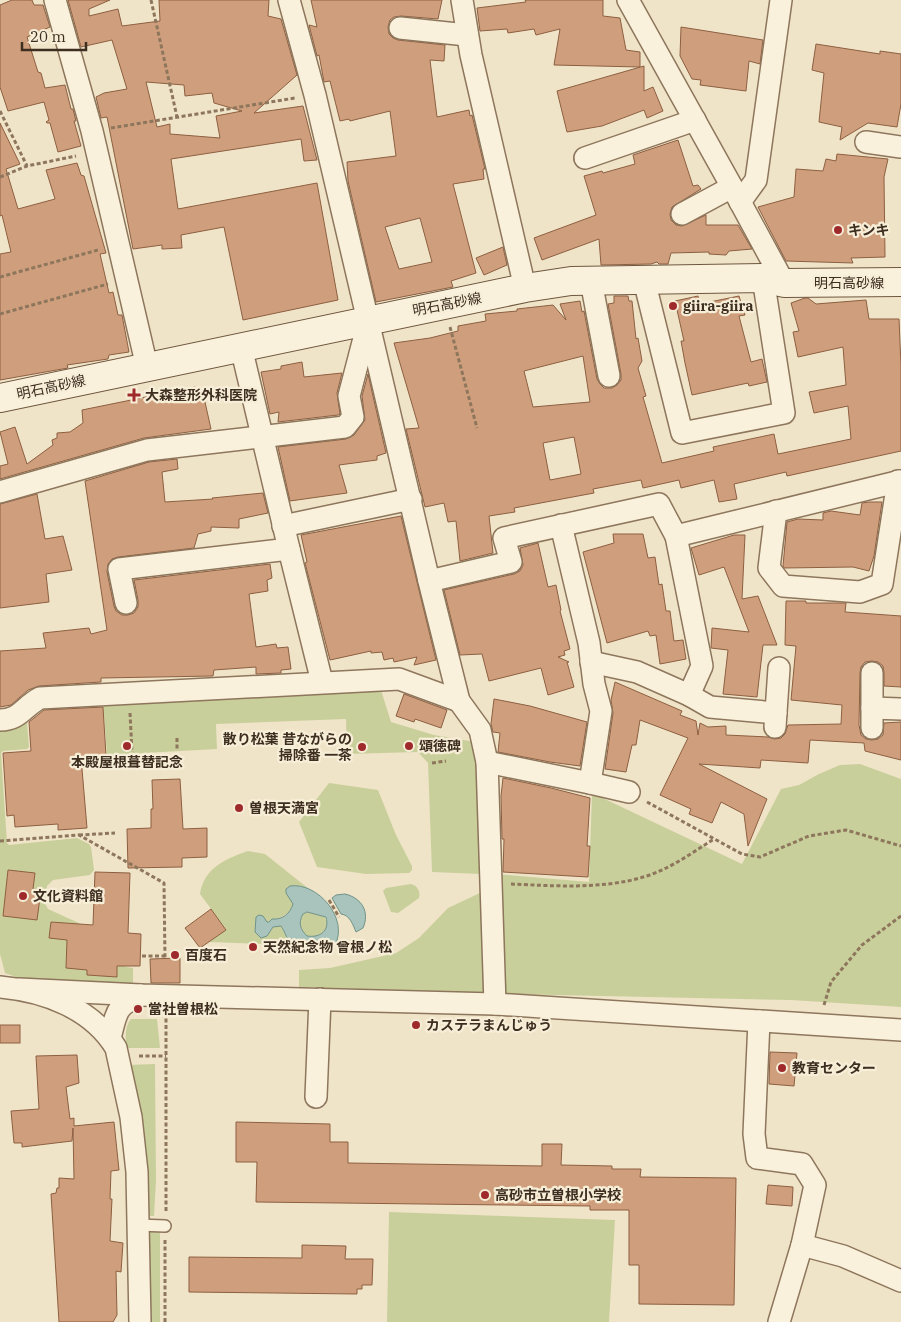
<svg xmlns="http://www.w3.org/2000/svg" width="901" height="1322" viewBox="0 0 901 1322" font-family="'IBM Plex Serif','Noto Sans JP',serif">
  <rect width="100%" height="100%" fill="#f0e4c8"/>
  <!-- green -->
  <g fill="#c9cf9b">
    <path d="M380 687 391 722 434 735 476 742 481 874 432 872 428 763 418 752 347 754 346 719 216 724 217 749 107 755 103 701Z"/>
    <path d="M23 721 27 723 29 747 27 749 3 751 1 753 7 843 9 845 77 838 89 844 91 847 94 870 90 875 53 880 47 886 45 903 48 909 92 929 126 967 133 968V982L131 984 24 980 5 973 0 954V727Z"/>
    <path d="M860 764 901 779V1007L791 1000 502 994 495 874 589 882 592 793 742 864 781 789 799 785 819 774 840 765Z"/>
    <path d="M329 783 378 790 396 835 412 866V870L409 873 366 874 317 867 299 822Z"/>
    <path d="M248 851 265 854 309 889 301 886 286 893 294 904C288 917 277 918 267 922L271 931 273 927 281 926 289 941 294 945 209 942 226 929 200 894C204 868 225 859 248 851Z"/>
    <path d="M411 884C417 885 421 892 419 898L398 913 391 912 383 891 386 888Z"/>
    <path d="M482 892 485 993 299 987V970L330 968 396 953 419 938 448 908Z"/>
    <path d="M308 912 325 917C331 931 319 938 307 936 300 929 298 923 303 914Z"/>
    <path d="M131 1019H157L160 1048H126C126 1038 124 1027 131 1019Z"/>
    <path d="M155 1064 156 1181 154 1216H145L127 1065Z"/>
    <path d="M389 1212 615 1220 609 1322H387Z"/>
    <path d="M150 1232H160V1322H149Z"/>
  </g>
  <!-- water -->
  <g fill="#a9c4bc" stroke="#6f938a" fill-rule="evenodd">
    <path d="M290 886C318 882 349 919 335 945 322 951 298 951 289 940 285 936 285 931 281 926L273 927 267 936 261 938 255 932 256 917 259 915 263 916 267 922H269L272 919C282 920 290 914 293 904L286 893V889ZM307 912 326 917C330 931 320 938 307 936 300 929 298 923 303 914Z"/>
    <path d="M345 894C362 898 370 912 363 928L356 932C353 925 350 915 341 914L332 898 336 895Z"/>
  </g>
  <!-- building -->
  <g fill="#cf9f7d" stroke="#8d5f41" fill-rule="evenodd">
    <path d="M12 0H32L34 5H43L50 27 27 37 38 72 41 73 45 88 65 85 71 109H73L76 121H74L81 146 58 152 50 123H47L46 122 49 120 44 102 8 111 0 87V5Z"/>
    <path d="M68 0H110L89 9V16L118 9 122 26 160 21 159 0H269L268 16 281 19 297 75 254 113 303 106 317 160 304 161 301 139 171 159 178 209 317 183 338 300 243 320 224 227 181 235 182 248 162 249V245L133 249 107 117 101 118 96 97 104 93 127 89 112 40 81 47ZM146 82 184 85 185 96 212 93 214 103 242 111 216 116 220 138 170 134V124L157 127Z"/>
    <path d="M311 0H442L438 19 401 16 394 17 390 20 388 27 389 34 393 38 398 40 445 45 444 61 430 60 437 117 469 110 470 116 472 115 485 169H483L484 179 453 184 476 273 451 281 453 287 376 302 348 181 347 162 396 156 390 111 350 121 349 119 340 121 330 81 324 82 319 55 317 56 309 25 317 27ZM420 218 432 262 399 269 385 227Z"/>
    <path d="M525 0H603V16L620 18 626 50 640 52V67L554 65 560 29 536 35 534 29 508 33 507 29 480 31 477 8 526 2Z"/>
    <path d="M681 27 763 40 760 64 749 61 746 91 700 85 701 80 692 79 680 56Z"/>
    <path d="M816 44 880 54V51L901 54V104L897 127 868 123 840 140 842 127 819 122 824 73 812 70Z"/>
    <path d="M644 66V91L653 87 663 111 647 118 644 110 602 126 567 132 557 91Z"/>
    <path d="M0 123 20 164 6 169 18 209 55 199 46 170 77 163 81 175 84 176 106 253 100 254 109 293 113 292 118 315H122L129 352 109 355 108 359 67 365 68 368 0 380V254L11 252 2 215 0 216Z"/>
    <path d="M678 140 693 186 698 185 701 189 672 207 670 214 671 220 676 225 682 226 706 215V225H738L752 249 729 251 726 255 709 254V252L671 253 668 264H659L657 262 651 264 601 265 599 239 542 260 534 238 596 215 584 176 602 171 603 173 635 164 633 155Z"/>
    <path d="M837 154 888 159 884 177 885 257 851 258 853 263 786 261 758 207 794 197 796 169 823 171 826 159 836 161Z"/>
    <path d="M503 247 507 265 484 275 476 258Z"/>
    <path d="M614 296H628L629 301H632L636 339 638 338 642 361 638 368 646 396 643 397 662 463 714 451 713 447 774 434 778 454 851 439 848 406 814 413 809 392 846 385 843 347 798 357 793 332 799 331 791 303 805 298H808L816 304 866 300 869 319H899L901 366V451L787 476 786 472 734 484 737 499 719 502 714 480 681 488 679 480 643 488 641 480 593 489 594 493 514 508 515 512 489 516 493 553 460 561 456 521 448 522 444 503 425 507 406 429 419 428 394 343 430 338 458 331V326L486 321 485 314 517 311V309L553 305 566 320 560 304 580 301 582 312 584 311 597 379 600 384 604 388H612L617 385 621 380V374L608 304 614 303ZM583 356 590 402 533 407 524 371ZM574 437 581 474 550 480 543 443Z"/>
    <path d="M698 296 700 304 739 296 745 315 739 316 751 362 762 359 767 382 749 386 748 383 692 395 685 363 681 341H684L675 301Z"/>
    <path d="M302 362 304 377 342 373 337 393 340 414 338 415 278 422 279 412 270 414 261 372 281 369V366Z"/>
    <path d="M368 374 386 453 377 456V460L339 465 347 493 290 501 278 447 346 439 354 435 365 420 362 396Z"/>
    <path d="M195 387 203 393 211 429 144 438 0 479V466L8 464 0 432 15 427 27 464 53 445 52 440 57 438V433L70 432 83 423 82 410Z"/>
    <path d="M177 459 178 469 162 472 165 502 213 499 212 498 263 493 268 513 239 519V528L211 527V531L198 534 194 548 118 557 112 559 108 564 107 572 114 606 116 611 122 615H128L134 613 138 607V600L134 580 270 564 272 578 267 580 268 591 249 594 256 647 276 644 277 648 288 647 291 669 281 670V673L256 674V667L214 670 213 676 101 678V682L39 686 28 690 11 705 0 707V651L46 648 43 633 89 628 91 634 107 630 85 481 149 462Z"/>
    <path d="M37 494 45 539 63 536 72 570 46 574 49 602 0 608V504Z"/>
    <path d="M869 502H882L874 556 869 571 853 567 784 568 783 566 787 522 798 519 823 520V513L831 511 860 515 862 503Z"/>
    <path d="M401 516 436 660 414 665 417 657 394 662 393 658 384 660 382 652 371 653V651L330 660 305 563 307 562 301 535Z"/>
    <path d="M613 534H643L648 558 655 557 659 585 662 584 666 611H670L674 641 683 640 686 659 660 664 656 635 650 636 648 631 607 643 583 552 614 543Z"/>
    <path d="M734 535H745L742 599 758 596 777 645H763L757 697 723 694 728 650 711 648 712 628 749 632 724 567 699 575 691 548Z"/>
    <path d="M538 543 548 587 556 585 561 610 560 611 570 649 564 651 565 655 558 657 569 662H567L574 687 548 695 541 668 489 681 482 654 460 655 444 590 514 574 520 571 523 565 520 548Z"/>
    <path d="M786 601H806V603H846L845 612 901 616V687L884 686V673L883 666 878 662 872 661 865 662 861 667 860 673 859 725 861 735 866 739 872 740 878 739 883 735 884 723 901 722V760L865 751 864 743 810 740 808 763 761 760 760 768 699 764 767 799 748 846 744 814 721 802 712 823 689 814 691 809 660 795 688 738 640 720 636 745H632L626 772 605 769 613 713 611 700 615 682 682 711 680 715 696 721 698 735 700 723 708 727 726 726V735L768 737 775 739 781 738 785 734 788 725 841 724 842 705 791 700 796 646 785 645Z"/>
    <path d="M404 694 447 710 441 728 415 719 414 722 396 716Z"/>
    <path d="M494 699 530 706 587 722 580 766 550 762 498 752 500 733 493 732 491 724Z"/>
    <path d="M103 707 106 756 81 757 87 828 58 830V824L15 827 14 815 7 816 3 753 31 751 29 722 44 710Z"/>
    <path d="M503 778 551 788 590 798 587 846H590L588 877 503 872 504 839H502L501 796Z"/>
    <path d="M180 779 183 829 207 828V857L182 858V867L128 868 127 829 151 828V809H153L152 780Z"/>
    <path d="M8 870 35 873 33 889 41 890 37 920 3 916Z"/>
    <path d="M95 872 130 873 128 933 141 934 140 966H117V977L87 975V970L66 968 67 940 49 938 51 922 93 925Z"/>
    <path d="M211 909 226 930 200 948 185 928Z"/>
    <path d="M180 958V983H151L150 959Z"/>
    <rect x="0" y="1025" width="20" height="18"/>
    <path d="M770 1052 797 1053 794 1086 769 1084Z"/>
    <path d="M77 1055 79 1083 66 1087 70 1119 74 1118V1126L114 1122 119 1170 111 1171 110 1199H112L110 1241 123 1243 121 1272 116 1271 117 1315 113 1322H59L51 1194 56 1193 57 1188H59V1178L74 1179 73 1128 72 1141 22 1147V1143H14L11 1111 39 1109 36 1056Z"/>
    <path d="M236 1122 330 1124V1142H348V1163L542 1166V1144H562L561 1165 612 1166V1169H641L640 1177 736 1178 734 1305 639 1304V1265H629V1210H590V1206L256 1202 257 1162H236Z"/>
    <path d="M768 1185 793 1187 792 1206 766 1204Z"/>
    <path d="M302 1245 346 1246 345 1259H373L372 1285H362V1289H357V1294L189 1292V1257L302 1258Z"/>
  </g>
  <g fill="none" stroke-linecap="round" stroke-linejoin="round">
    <defs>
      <path id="service" d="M138 1225 165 1226"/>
      <g id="minor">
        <path d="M55 0 92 131 147 367"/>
        <path d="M289 0 315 95 429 581 459 701 480 730 487 762 495 1004"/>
        <path d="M462 0 471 55 525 288"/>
        <path d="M628 0 732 187 784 283"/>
        <path d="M400 28 467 35"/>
        <path d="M866 142 901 147"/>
        <path d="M585 158 695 120"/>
        <path d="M740 202 756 180 781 0"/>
        <path d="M682 214 732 187"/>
        <path d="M644 280 682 433 784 413 763 278"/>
        <path d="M591 281 609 376"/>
        <path d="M241 347 289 549 322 682"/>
        <path d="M0 492 147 450 345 427 353 417 349 396 368 323"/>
        <path d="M776 511 769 568 783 586 860 592 882 584 898 481"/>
        <path d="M561 525 589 643 594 684 601 711 590 783"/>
        <path d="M283 526 411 499"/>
        <path d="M676 536 702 666 689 695"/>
        <path d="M429 581 511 562 504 538 659 504 676 536 901 481"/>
        <path d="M126 603 119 569 289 549"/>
        <path d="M591 662 637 672 689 695 710 707 776 713"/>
        <path d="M872 673V728"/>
        <path d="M872 708 901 709"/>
        <path d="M0 720C20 720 24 706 40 698L399 679 459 701"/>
        <path d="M775 727 779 668"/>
        <path d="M487 762 590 783 629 792"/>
        <path d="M0 987C44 991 92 1008 116 1048L131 1117 137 1172 140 1322"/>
        <path d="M19 989 141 995 495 1004 901 1030"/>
        <path d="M759 1021 754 1134 757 1158 802 1164 815 1185 802 1245 779 1322"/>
        <path d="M110 1038C117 1012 115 1006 141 995"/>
        <path d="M316 1097 320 999"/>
        <path d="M802 1245 843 1256 901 1281"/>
      </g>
      <path id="secondary" d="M0 398 525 288 571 281 763 278 784 283 901 282"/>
    </defs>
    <!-- service casing -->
    <use href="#service" stroke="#8d765c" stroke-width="14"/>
    <!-- minor casing -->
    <use href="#minor" stroke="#8d765c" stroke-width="24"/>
    <!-- secondary casing -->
    <use href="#secondary" stroke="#6f573f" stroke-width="30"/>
    <!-- path -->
    <g stroke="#8d765c" stroke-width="3" stroke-dasharray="4 2.5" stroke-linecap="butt">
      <path d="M151 0 177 117"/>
      <path d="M0 111 27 166"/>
      <path d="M111 128 295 98"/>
      <path d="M0 177 27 166 76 156"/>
      <path d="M0 277 98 250"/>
      <path d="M0 314 108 284"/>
      <path d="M450 327 477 428"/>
      <path d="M130 713 132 752"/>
      <path d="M177 738V750"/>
      <path d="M432 763 446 761"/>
      <path d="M647 802 742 854 760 857 809 836 846 830 901 846"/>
      <path d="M79 835 115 833"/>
      <path d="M0 841 79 835 164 883 165 959"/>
      <path d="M511 884C559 886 619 891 664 869 681 861 698 849 714 839"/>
      <path d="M329 900 339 917"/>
      <path d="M142 956H165"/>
      <path d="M824 1005 831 982 862 945 901 916"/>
      <path d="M139 1056H166"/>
      <path d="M166 1211V1015"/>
      <path d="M165 1322V1240"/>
    </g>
    <!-- service -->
    <use href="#service" stroke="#faf1dc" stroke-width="11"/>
    <!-- minor -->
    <use href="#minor" stroke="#faf1dc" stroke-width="21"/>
    <!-- secondary -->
    <use href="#secondary" stroke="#faf1dc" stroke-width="28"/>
  </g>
  <!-- markers -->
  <g fill="#9e2a2b" stroke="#f7eed8" stroke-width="2">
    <circle cx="838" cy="230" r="5"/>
    <circle cx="673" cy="306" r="5"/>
    <path d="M131.5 387.5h5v5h5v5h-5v5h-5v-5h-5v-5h5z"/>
    <circle cx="127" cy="746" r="5"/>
    <circle cx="409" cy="746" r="5"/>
    <circle cx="362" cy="747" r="5"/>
    <circle cx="239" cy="808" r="5"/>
    <circle cx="23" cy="896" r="5"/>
    <circle cx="253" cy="947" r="5"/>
    <circle cx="175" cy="955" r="5"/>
    <circle cx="138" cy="1009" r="5"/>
    <circle cx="416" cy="1025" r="5"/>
    <circle cx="782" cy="1068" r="5"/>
    <circle cx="485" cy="1195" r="5"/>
  </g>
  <g text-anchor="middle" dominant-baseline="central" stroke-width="4.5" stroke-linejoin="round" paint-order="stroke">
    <!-- poi labels -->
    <g font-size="14" font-weight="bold" fill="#3d2e20" stroke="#f7eed8" text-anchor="start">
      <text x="848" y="230">キンキ</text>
      <text x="683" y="306">giira-giira</text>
      <text x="145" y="395">大森整形外科医院</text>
      <text x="352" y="739" text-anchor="end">散り松葉 昔ながらの<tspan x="352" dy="16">掃除番 一茶</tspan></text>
      <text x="419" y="746">頌徳碑</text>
      <text x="127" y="762" text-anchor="middle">本殿屋根葺替記念</text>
      <text x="249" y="808">曽根天満宮</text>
      <text x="33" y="896">文化資料館</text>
      <text x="263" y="947">天然紀念物 曾根ノ松</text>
      <text x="185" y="955">百度石</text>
      <text x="148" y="1009">當社曽根松</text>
      <text x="426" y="1025">カステラまんじゅう</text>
      <text x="792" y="1068">教育センター</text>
      <text x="495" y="1195">高砂市立曽根小学校</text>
    </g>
    <!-- street labels -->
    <g font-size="14" fill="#3d2e20" stroke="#f7eed8">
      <text x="849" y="283">明石高砂線</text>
      <text transform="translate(447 304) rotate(-11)">明石高砂線</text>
      <text transform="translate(51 387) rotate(-12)">明石高砂線</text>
    </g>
  </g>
  <!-- scale -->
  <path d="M22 42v8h64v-8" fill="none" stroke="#3d2e20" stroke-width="2.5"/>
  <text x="30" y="42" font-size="15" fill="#3d2e20" stroke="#f7eed8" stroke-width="4" paint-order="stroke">20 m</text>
</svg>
